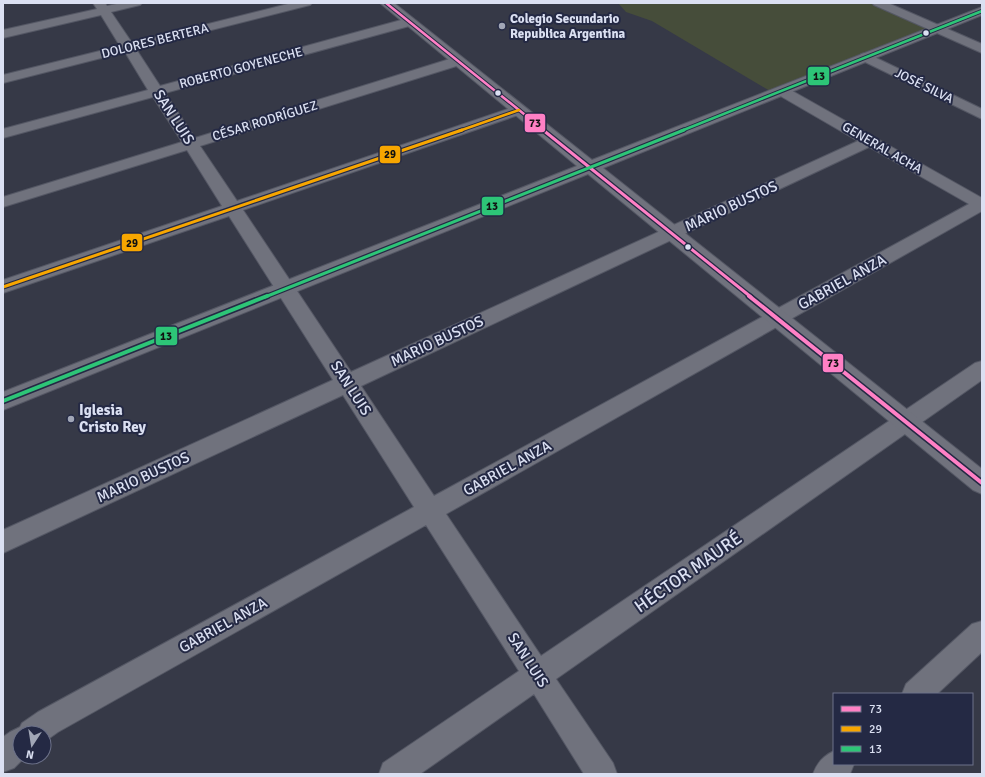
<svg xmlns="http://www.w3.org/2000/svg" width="985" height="777" viewBox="0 0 985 777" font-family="Signika,sans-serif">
  <rect width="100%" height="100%" fill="#363947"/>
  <!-- green -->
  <path fill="#464d3a" d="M618 3H876L933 28 770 91 652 21 626 12Z"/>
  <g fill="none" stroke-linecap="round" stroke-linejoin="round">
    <defs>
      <g id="street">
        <path d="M93 3H105L107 6 121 3H142L140 5 111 12 132 43 292 3H312L310 5 136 49 160 86 405 19H413L415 22 413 25 165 93 195 138 453 58 458 57 465 61 463 64 200 146 237 201 514 107H524L526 110 524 113 243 210 351 372 858 141 777 94 775 91 777 88H787L982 198V211L446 514 541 656 975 363 982 361V380L556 679 613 763 617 774H584L534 694 420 774H379L383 763 519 671 426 525 58 732 44 742V733H20V757H25L14 768 3 772V737L10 732 20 727 22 723 38 712 414 507 343 395 3 553V530L333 380 229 216 3 293V280L222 206 187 150 3 207V197L182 142 153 97 3 138V129L148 90 125 52 3 83V75L120 46 101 15 3 38V30L97 9ZM869 147 969 204 434 496 361 386Z"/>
        <path d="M872 3H888L982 44V53L874 5Z"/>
        <path d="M866 53 982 109V119L861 60 860 57 861 54Z"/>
        <path d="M982 621V652L937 694H902L906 684 972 624Z"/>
        <path d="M834 751V764H854L850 774H813C817 763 823 756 834 751Z"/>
      </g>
      <path id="secondary" d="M380 3H394L592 160 982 7V15L603 168 982 469V494L973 490 588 174 3 410V392L577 166Z"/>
    </defs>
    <!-- street casing -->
    <use href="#street" stroke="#545764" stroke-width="2"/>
    <!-- secondary casing -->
    <use href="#secondary" stroke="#545764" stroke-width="2"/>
    <!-- street -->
    <use href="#street" fill="#70727d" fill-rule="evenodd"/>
    <!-- secondary -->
    <use href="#secondary" fill="#70727d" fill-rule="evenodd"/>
    <defs>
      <path id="bus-1-far2" d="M386 3 545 131"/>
      <path id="bus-1-far1" d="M543 130 751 297"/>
      <path id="bus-1" d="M749 296 982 483"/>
      <path id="bus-2-far1" d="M459 131 519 110"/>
      <path id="bus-2" d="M3 287 462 130"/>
      <path id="bus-3-far2" d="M681 131 982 11"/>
      <path id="bus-3-far1" d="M265 297 684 130"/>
      <path id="bus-3" d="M3 401 267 296"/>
    </defs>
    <!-- bus-1-far2 casing -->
    <use href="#bus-1-far2" stroke="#242944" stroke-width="4.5"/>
    <!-- bus-1-far1 casing -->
    <use href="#bus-1-far1" stroke="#242944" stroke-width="5.5"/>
    <!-- bus-1 casing -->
    <use href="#bus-1" stroke="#242944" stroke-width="7"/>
    <!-- bus-2-far1 casing -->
    <use href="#bus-2-far1" stroke="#242944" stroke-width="4.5"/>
    <!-- bus-2 casing -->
    <use href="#bus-2" stroke="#242944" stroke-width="5.5"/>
    <!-- bus-3-far2 casing -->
    <use href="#bus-3-far2" stroke="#242944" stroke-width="4.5"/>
    <!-- bus-3-far1 casing -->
    <use href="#bus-3-far1" stroke="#242944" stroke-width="5.5"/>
    <!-- bus-3 casing -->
    <use href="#bus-3" stroke="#242944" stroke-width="7"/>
    <!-- bus-1-far2 -->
    <use href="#bus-1-far2" stroke="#ff80c5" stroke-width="2.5"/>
    <!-- bus-1-far1 -->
    <use href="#bus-1-far1" stroke="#ff80c5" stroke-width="3"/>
    <!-- bus-1 -->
    <use href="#bus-1" stroke="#ff80c5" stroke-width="4"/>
    <!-- bus-2-far1 -->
    <use href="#bus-2-far1" stroke="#f7a600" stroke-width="2.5"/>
    <!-- bus-2 -->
    <use href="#bus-2" stroke="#f7a600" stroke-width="3"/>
    <!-- bus-3-far2 -->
    <use href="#bus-3-far2" stroke="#2dc577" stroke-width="2.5"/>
    <!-- bus-3-far1 -->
    <use href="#bus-3-far1" stroke="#2dc577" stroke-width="3"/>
    <!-- bus-3 -->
    <use href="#bus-3" stroke="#2dc577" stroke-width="4"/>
  </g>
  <!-- markers -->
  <g fill="#a1a6b6" stroke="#242944" stroke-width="1.5">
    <circle cx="502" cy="26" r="4"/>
    <circle cx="71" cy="419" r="4"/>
  </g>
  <g fill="#dbe0f2" stroke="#242944" stroke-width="1.5">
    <circle cx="926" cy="33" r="3.5"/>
    <circle cx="498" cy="93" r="3.5"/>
    <circle cx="688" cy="247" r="3.5"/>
  </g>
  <g text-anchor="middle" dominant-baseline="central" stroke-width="4" stroke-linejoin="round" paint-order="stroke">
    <!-- far-poi labels -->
    <g font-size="13" font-weight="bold" fill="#dbe0f2" stroke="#242944" text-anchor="start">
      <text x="510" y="19">Colegio Secundario<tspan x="510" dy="15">Republica Argentina</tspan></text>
    </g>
    <!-- far-street labels -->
    <g font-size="13" fill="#dbe0f2" stroke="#242944">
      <text transform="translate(155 41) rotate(-14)">DOLORES BERTERA</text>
      <text transform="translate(241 68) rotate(-15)">ROBERTO GOYENECHE</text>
      <text transform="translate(924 86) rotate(26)">JOSÉ SILVA</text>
      <text transform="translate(265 121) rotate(-17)">CÉSAR RODRÍGUEZ</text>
      <text transform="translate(882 148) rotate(30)">GENERAL ACHA</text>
    </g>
    <!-- street labels -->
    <g font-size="15" fill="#dbe0f2" stroke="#242944">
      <text transform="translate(174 117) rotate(57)">SAN LUIS</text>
      <text transform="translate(731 206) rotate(-25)">MARIO BUSTOS</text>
      <text transform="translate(842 282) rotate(-29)">GABRIEL ANZA</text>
      <text transform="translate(437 341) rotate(-25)">MARIO BUSTOS</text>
      <text transform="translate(351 388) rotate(57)">SAN LUIS</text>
      <text transform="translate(507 468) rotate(-29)">GABRIEL ANZA</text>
      <text transform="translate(143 477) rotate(-25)">MARIO BUSTOS</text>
      <text transform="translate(223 625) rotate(-29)">GABRIEL ANZA</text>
      <text transform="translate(528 660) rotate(57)">SAN LUIS</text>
    </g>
    <!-- poi labels -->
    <g font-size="15" font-weight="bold" fill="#dbe0f2" stroke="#242944" text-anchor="start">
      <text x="79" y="410">Iglesia<tspan x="79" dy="17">Cristo Rey</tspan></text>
    </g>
    <!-- near-street labels -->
    <g font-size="18" fill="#dbe0f2" stroke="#242944">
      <text transform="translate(688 572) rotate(-35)">HÉCTOR MAURÉ</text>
    </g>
  </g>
  <g stroke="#242944" stroke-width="1.5">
    <rect x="807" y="66" width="23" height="20" rx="4" fill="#2dc577"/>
    <rect x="524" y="113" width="22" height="20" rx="4" fill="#ff80c5"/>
    <rect x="379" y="145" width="22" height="19" rx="4" fill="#f7a600"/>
    <rect x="481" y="196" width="23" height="20" rx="4" fill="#2dc577"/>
    <rect x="121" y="233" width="22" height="19" rx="4" fill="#f7a600"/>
    <rect x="155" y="326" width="23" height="20" rx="4" fill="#2dc577"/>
    <rect x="822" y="353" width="22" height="20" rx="4" fill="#ff80c5"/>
  </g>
  <g font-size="11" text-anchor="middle" font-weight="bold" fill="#111">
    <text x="819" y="80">13</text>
    <text x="535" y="127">73</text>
    <text x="390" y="158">29</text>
    <text x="492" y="210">13</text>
    <text x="132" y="247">29</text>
    <text x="166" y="340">13</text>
    <text x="833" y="367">73</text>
  </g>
  <!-- border -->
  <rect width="985" height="777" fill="none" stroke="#dbe0f2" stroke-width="8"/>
  <!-- legend -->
  <rect x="833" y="693" width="140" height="72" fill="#242944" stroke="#6d728a"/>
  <rect x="841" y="706" width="20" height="6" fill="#ff80c5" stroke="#6d728a"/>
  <text x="869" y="713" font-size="12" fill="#dbe0f2">73</text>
  <rect x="841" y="726" width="20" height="6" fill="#f7a600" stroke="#6d728a"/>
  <text x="869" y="733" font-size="12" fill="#dbe0f2">29</text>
  <rect x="841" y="746" width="20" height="6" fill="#2dc577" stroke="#6d728a"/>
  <text x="869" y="753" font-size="12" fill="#dbe0f2">13</text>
  <!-- north arrow -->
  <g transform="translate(32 745) rotate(192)"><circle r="19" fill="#242944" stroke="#6d728a"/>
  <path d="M0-3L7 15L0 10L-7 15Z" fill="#a1a6b6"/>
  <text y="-6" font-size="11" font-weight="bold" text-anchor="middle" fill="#dbe0f2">N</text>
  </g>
</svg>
